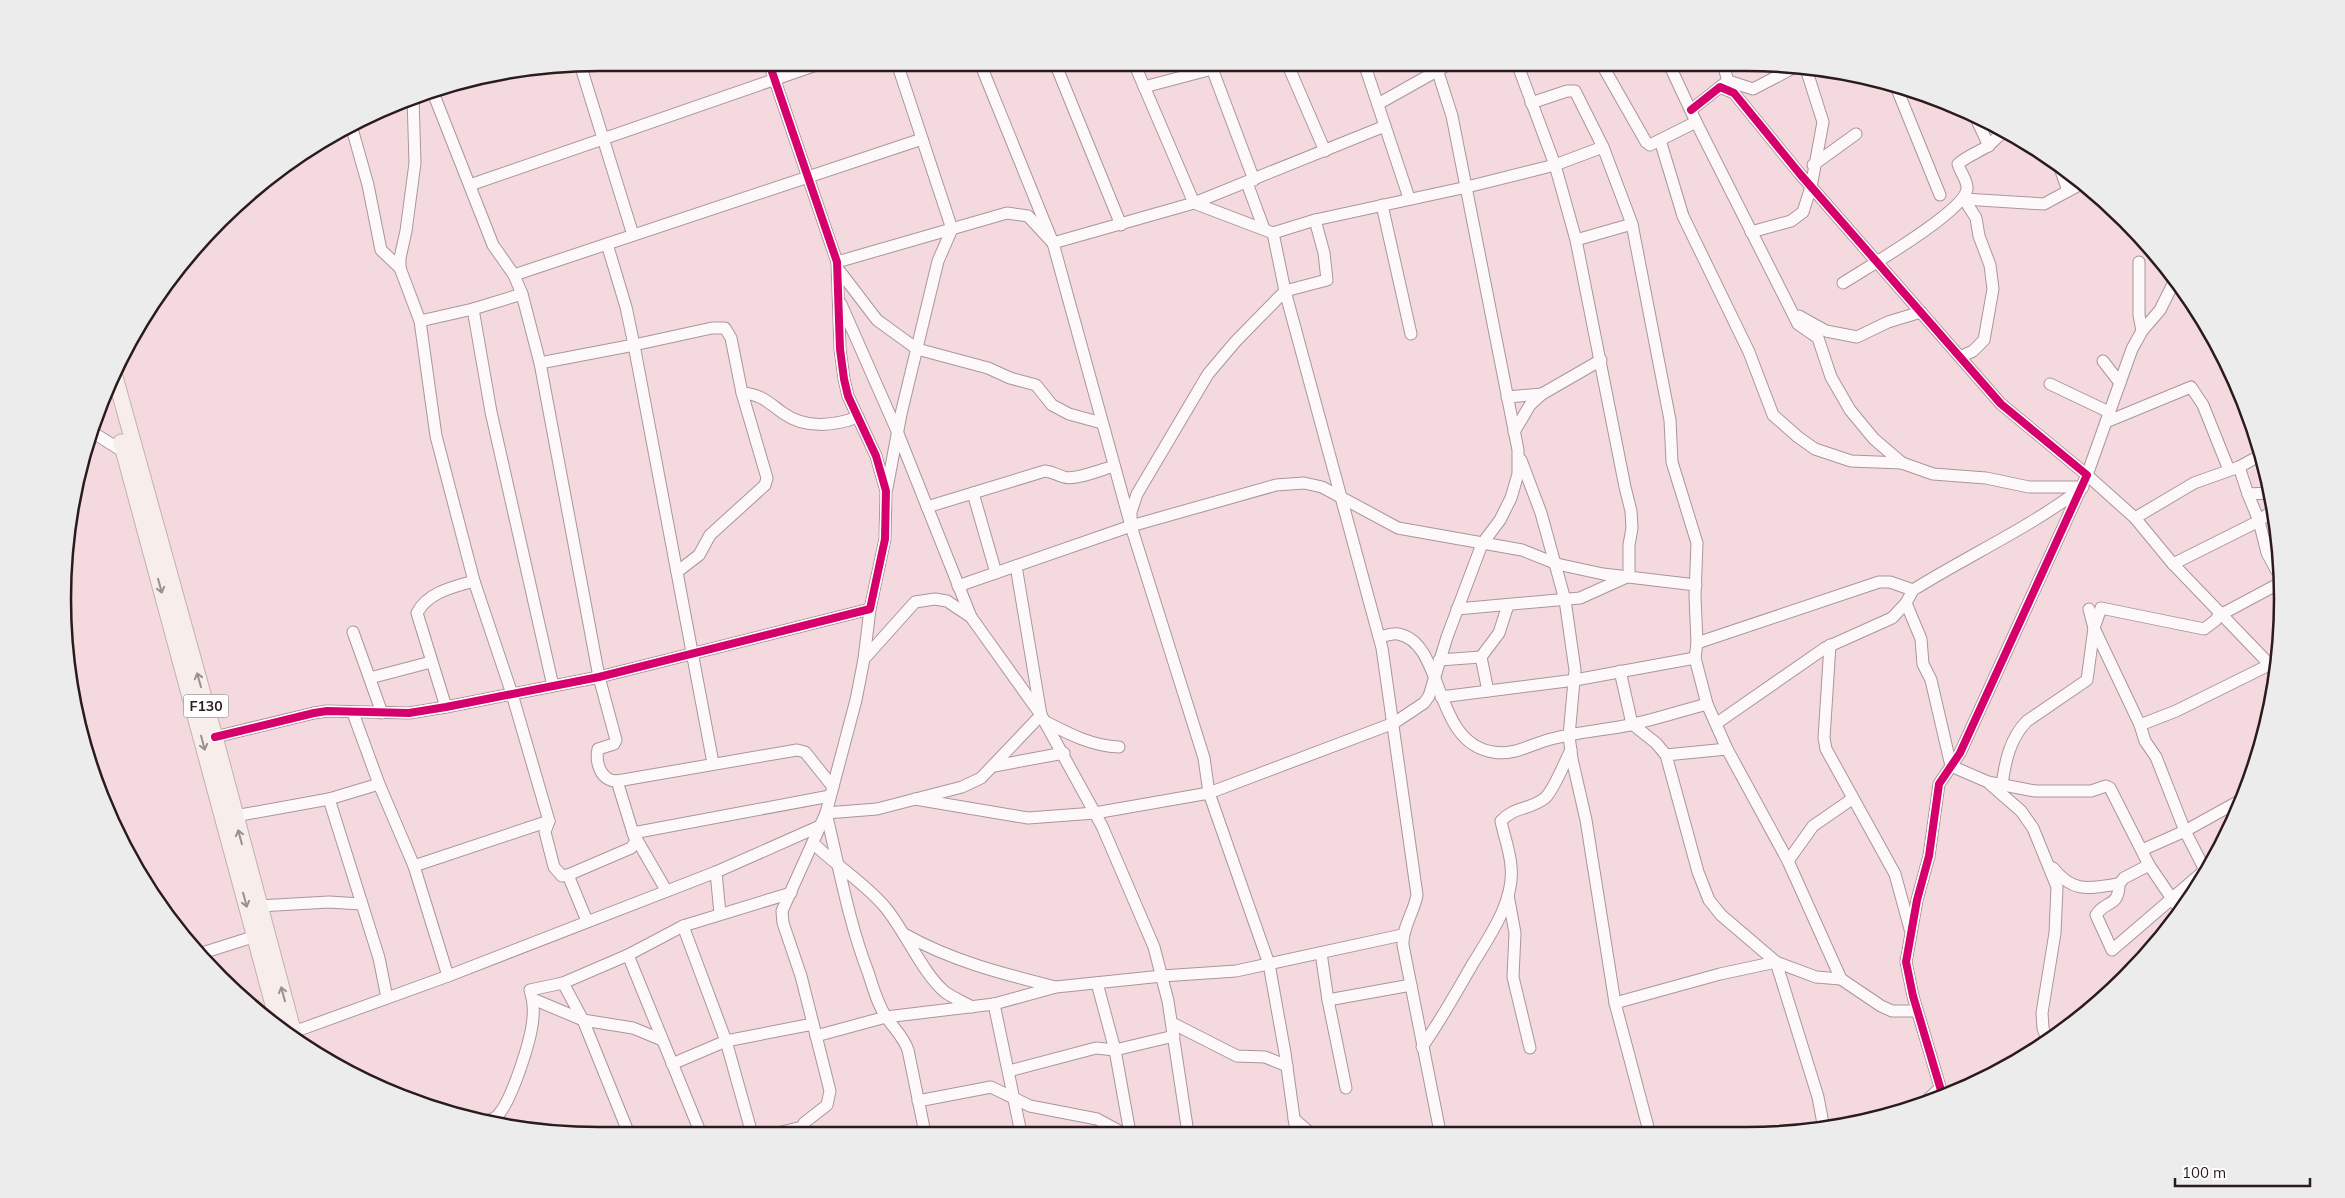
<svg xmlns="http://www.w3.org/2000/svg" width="2345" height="1198" viewBox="0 0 2345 1198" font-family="Mulish,sans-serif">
  <rect width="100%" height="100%" fill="#f4dadf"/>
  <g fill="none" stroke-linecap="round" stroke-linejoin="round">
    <defs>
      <g id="minor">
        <path d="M980 63 1053 243 1131 526 1204 758 1209 793 1269 964 1285 1053 1296 1132"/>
        <path d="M1055 63 1121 225"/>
        <path d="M1134 63 1194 203 1273 233 1315 220 1467 187 1555 165 1603 147"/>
        <path d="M1210 63 1254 180"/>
        <path d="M1287 63 1325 151"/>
        <path d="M1364 63 1409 198"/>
        <path d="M1601 63 1646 142 1650 145 1696 122"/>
        <path d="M580 64 633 235"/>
        <path d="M1669 64 1696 122 1798 324 1818 338 1831 377 1850 410 1874 439 1902 463"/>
        <path d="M1723 64 1728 81"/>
        <path d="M1895 84 1940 195"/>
        <path d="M1144 87 1212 69"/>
        <path d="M1720 87 1728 81 1753 89 1797 66"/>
        <path d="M432 90 493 245 514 275 522 294 540 363 599 677 616 740 614 744 598 749C595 763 601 781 617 781L797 750 805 752 833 787"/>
        <path d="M1531 103 1567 91H1575L1603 147 1632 224 1670 420 1672 462 1697 543 1695 596 1697 643 1695 658 1707 704 1727 749 1788 861 1841 979 1881 1006 1892 1011H1917"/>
        <path d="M1378 104 1451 63"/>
        <path d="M1691 110 1720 87 1734 93 1800 174 2001 404 2087 475 1960 753 1939 784 1929 856 1917 900 1906 962 1913 996 1943 1097"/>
        <path d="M1974 114 1989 146"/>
        <path d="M351 125 368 185 381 250 400 268 420 321 436 436 474 581C453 587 428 592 417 613L446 707"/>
        <path d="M1660 140 1683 216 1749 352 1773 415 1798 437 1815 449 1851 461 1902 463 1933 474 1986 478 2029 487H2083"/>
        <path d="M1813 165 1856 134"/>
        <path d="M2059 165 2068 191 2083 183"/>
        <path d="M1247 183 1264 229"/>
        <path d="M470 185 822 63"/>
        <path d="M1964 199 2044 204 2068 191"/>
        <path d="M1382 205 1411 334"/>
        <path d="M1751 232 1791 221 1803 212 1811 187 1823 122 1808 75 1813 69"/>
        <path d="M1273 233 1285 291 1382 648 1417 895C1414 912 1402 928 1403 945L1440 1132"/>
        <path d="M1576 240 1632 224"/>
        <path d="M607 244 626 307 634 345 713 763"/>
        <path d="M837 262 1007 213 1028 216 1053 243 1194 203 1385 126"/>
        <path d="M2139 262V315L2142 331"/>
        <path d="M400 268V258L406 231 415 163 413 97"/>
        <path d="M838 269 877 320 917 349 988 368 1010 378 1036 385 1052 405 1069 414 1102 423"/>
        <path d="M514 275 922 139"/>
        <path d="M2175 280 2160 310 2142 331 2132 349 2087 475 2135 518 2173 564 2275 670"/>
        <path d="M1843 283C1866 268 1964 212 1967 189 1968 181 1960 172 1958 164 1967 156 1977 153 1986 147 1993 143 1997 136 2005 131"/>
        <path d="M841 304 897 431 971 617"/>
        <path d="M473 309 491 412 553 686"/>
        <path d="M1799 316 1826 331 1857 337 1888 322 1921 312"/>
        <path d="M420 321 473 309 522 294"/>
        <path d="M1960 357 1973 351 1984 340 1993 289 1990 265 1979 236 1976 218 1964 199"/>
        <path d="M2103 361 2120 383"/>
        <path d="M540 363 634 345 712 328H725L731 338 742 393 767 478 765 485 710 535 699 555 677 572"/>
        <path d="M2050 384 2109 412"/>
        <path d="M742 393C761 394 769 403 783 413 805 429 834 426 858 417"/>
        <path d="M1507 397 1542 394"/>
        <path d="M2106 422 2191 387 2203 405 2229 470"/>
        <path d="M92 432 124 452"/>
        <path d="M1514 432 1530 405 1542 394 1601 360"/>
        <path d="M1521 460 1541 513 1565 600 1575 670 1569 736 1572 759 1586 820 1615 1003 1649 1131"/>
        <path d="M2239 467 2248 494 2269 493"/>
        <path d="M887 488 901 414 938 261 952 229 897 63"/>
        <path d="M927 507 973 493"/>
        <path d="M2273 510 2259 521 2267 553 2279 575"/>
        <path d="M2135 518 2194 483 2239 467 2261 455"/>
        <path d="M1131 526 1276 485 1304 483 1322 487 1398 528 1522 550 1557 564 1603 574 1696 585"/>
        <path d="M2173 564 2259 521 2248 494"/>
        <path d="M996 573 973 493 1045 471C1053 472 1057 475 1064 477 1074 481 1103 469 1114 466"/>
        <path d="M474 581 512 694 549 821 545 832 554 867 562 876 568 875 587 921"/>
        <path d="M958 586 1131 526V512L1137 494 1208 374 1236 341 1285 291 1327 280 1324 253 1315 220"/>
        <path d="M1906 603 1921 639 1923 664 1931 680 1951 766 1988 782 2035 791H2091L2106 786 2110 788 2149 865 2179 909"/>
        <path d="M1457 609 1580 598 1629 576V545L1632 528 1631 511 1625 487 1576 240 1555 165 1517 63"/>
        <path d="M2089 609 2094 628 2140 725 2145 741 2156 757 2185 831 2241 800"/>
        <path d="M2222 614 2280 583"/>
        <path d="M353 632 382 713"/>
        <path d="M1379 637C1385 636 1392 633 1398 634 1445 642 1432 743 1493 752 1514 756 1531 744 1551 739 1577 732 1604 730 1630 725 1656 719 1681 711 1707 704"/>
        <path d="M1697 643 1879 582H1890L1913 590"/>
        <path d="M1830 645 1824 738 1826 749 1895 874 1910 929"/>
        <path d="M864 659 915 602 935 599 947 601 971 617 1041 715 1102 826 1154 947 1168 1001 1188 1133"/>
        <path d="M1439 660 1481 657"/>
        <path d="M1620 671 1632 724 1656 743 1666 755 1698 872 1709 900 1721 915 1776 962 1818 1097 1824 1129"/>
        <path d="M370 678 431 662"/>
        <path d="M1488 691 1481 657 1499 633 1508 605"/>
        <path d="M1441 697 1575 680 1695 658"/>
        <path d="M353 713 379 784 414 866 448 976"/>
        <path d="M1046 722C1069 734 1092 746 1119 747"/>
        <path d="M1717 723 1825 648 1892 618 1906 603 1913 590C1969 555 2029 528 2082 488"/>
        <path d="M2140 725 2176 711 2271 664"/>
        <path d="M215 737 314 713 327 711 409 713 446 707 599 677 870 609 885 539 886 491 876 456 848 396 844 379 840 349 837 262 769 63"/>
        <path d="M1666 755 1727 749"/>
        <path d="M994 766 1064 753"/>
        <path d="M617 781 633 833 666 890"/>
        <path d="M1990 784 2021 811 2033 828 2057 887 2055 933 2042 1013 2043 1028 2047 1040"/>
        <path d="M2002 785C2005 762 2010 738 2027 721L2087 680 2094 628 2101 608 2204 629 2216 620 2220 612"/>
        <path d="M329 799 379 958 387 998"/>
        <path d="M915 799 1028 818 1095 813 1209 793 1394 723 1424 703 1429 696 1447 637 1482 544 1500 520 1511 498 1518 474V450L1452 116 1435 63"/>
        <path d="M235 816 329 799 379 784"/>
        <path d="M813 843C835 865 865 883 885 907 905 931 923 974 945 992 953 998 964 1002 972 1007"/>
        <path d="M2142 850 2185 831 2205 870"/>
        <path d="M1788 861 1813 826 1852 799"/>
        <path d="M2149 865 2124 878 2119 884C2119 908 2105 900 2096 915L2112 950 2204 871"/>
        <path d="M414 866 549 821"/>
        <path d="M2053 868C2074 894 2089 888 2119 884"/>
        <path d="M716 872 720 914"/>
        <path d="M568 875 631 848 636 841 633 833 830 796"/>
        <path d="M1508 895 1515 933 1513 977 1530 1048"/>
        <path d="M259 906 329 902 361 904"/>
        <path d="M683 926 726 1041 752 1134"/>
        <path d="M906 935C952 961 1004 974 1055 987"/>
        <path d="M1321 953 1328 1000"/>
        <path d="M199 954 256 936"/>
        <path d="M628 955 701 1134"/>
        <path d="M563 983 583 1020 629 1134"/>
        <path d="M1097 983 1115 1050 1130 1133"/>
        <path d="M533 999 583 1020 633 1028 662 1040"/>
        <path d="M1615 1003 1720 974 1776 962 1816 977 1841 979"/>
        <path d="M994 1004 1021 1133"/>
        <path d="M1172 1023 1237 1056 1265 1057 1287 1066"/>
        <path d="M288 1034 448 976 716 872 820 826"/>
        <path d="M816 1036 886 1017 994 1004 1056 987 1162 976 1236 971 1402 935"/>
        <path d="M305 1047 336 1063 357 1078"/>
        <path d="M1422 1047C1441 1020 1456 993 1472 965 1489 937 1515 901 1511 866 1510 851 1504 836 1501 821 1515 806 1530 810 1545 798 1554 790 1565 761 1571 750"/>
        <path d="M672 1064 726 1041 813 1024"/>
        <path d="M1009 1071 1096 1048 1115 1050 1174 1036"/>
        <path d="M1346 1088 1328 1000 1411 985"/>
        <path d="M918 1101 991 1087 1030 1106 1097 1119 1123 1133"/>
        <path d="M1925 1102 1940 1088"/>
        <path d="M1294 1119 1309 1132"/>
        <path d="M485 1121C490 1120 495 1119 498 1115 512 1100 532 1038 533 1017 534 1008 533 999 530 990L563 983 628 955 683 926 791 893"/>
        <path d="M925 1133 908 1050C903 1036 895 1030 887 1018 878 1006 873 987 868 972 848 920 839 866 826 813L877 809 962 787 981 778 1041 715 1016 566"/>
        <path d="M773 1134 802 1127"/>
        <path d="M802 1134 804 1123 827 1105 830 1091 801 976 783 923 782 911 826 813 856 700 864 659 870 609"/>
      </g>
      <g id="major">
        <path d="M114 373 215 737 296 1041"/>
        <path d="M121 442 279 1027"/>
      </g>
    </defs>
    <!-- minor casing -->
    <use href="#minor" stroke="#aa969a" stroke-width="13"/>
    <!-- major casing -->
    <use href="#major" stroke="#c4b0ac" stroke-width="17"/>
    <!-- minor -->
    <use href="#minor" stroke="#fdf9fa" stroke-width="11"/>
    <!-- major -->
    <use href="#major" stroke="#f7eeeb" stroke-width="15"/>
    <defs>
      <g id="cycleway">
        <path d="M1691 110 1720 87 1734 93 1800 174 2001 404 2087 475 1960 753 1939 784 1929 856 1917 900 1906 962 1913 996 1943 1097"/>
        <path d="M215 737 314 713 327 711 409 713 446 707 599 677 870 609 885 539 886 491 876 456 848 396 844 379 840 349 837 262 769 63"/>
      </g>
    </defs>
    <!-- cycleway casing -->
    <use href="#cycleway" stroke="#fefefe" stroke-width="11"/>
    <!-- cycleway -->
    <use href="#cycleway" stroke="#d6006c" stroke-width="8"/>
  </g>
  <!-- one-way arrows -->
  <defs><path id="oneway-shaft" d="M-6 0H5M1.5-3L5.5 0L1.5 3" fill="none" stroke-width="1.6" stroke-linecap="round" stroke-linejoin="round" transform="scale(1.25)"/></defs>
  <g stroke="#9b8f8f">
    <use href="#oneway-shaft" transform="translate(160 586) rotate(75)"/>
    <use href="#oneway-shaft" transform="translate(199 680) rotate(-106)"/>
    <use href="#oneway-shaft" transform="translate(203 743) rotate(75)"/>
    <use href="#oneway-shaft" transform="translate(240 837) rotate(-105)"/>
    <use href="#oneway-shaft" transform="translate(245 900) rotate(75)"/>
    <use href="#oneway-shaft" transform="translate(283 994) rotate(-105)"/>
  </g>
  <g text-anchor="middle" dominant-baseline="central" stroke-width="5" stroke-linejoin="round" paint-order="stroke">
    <!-- shield labels -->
    <rect fill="#fefefe" stroke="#6a5e61" stroke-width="1" x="183.5" y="694.5" width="45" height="23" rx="4"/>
    <g font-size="14" font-weight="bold" fill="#2b1a1e">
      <text x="206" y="706">F130</text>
    </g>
  </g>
  <!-- crop -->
  <path d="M0 0H2345V1198H0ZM599 71H1746A528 528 0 0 1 2274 599V599A528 528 0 0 1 1746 1127H599A528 528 0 0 1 71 599V599A528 528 0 0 1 599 71Z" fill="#edecec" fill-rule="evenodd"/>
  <path fill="none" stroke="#2b1a1e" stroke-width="2.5" d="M599 71H1746A528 528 0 0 1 2274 599V599A528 528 0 0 1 1746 1127H599A528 528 0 0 1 71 599V599A528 528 0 0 1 599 71Z"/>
  <!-- scale -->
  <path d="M2175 1178v8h135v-8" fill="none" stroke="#2b1a1e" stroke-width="2.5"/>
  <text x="2182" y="1178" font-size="15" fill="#2b1a1e" stroke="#fefefe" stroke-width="4" paint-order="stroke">100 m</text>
</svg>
